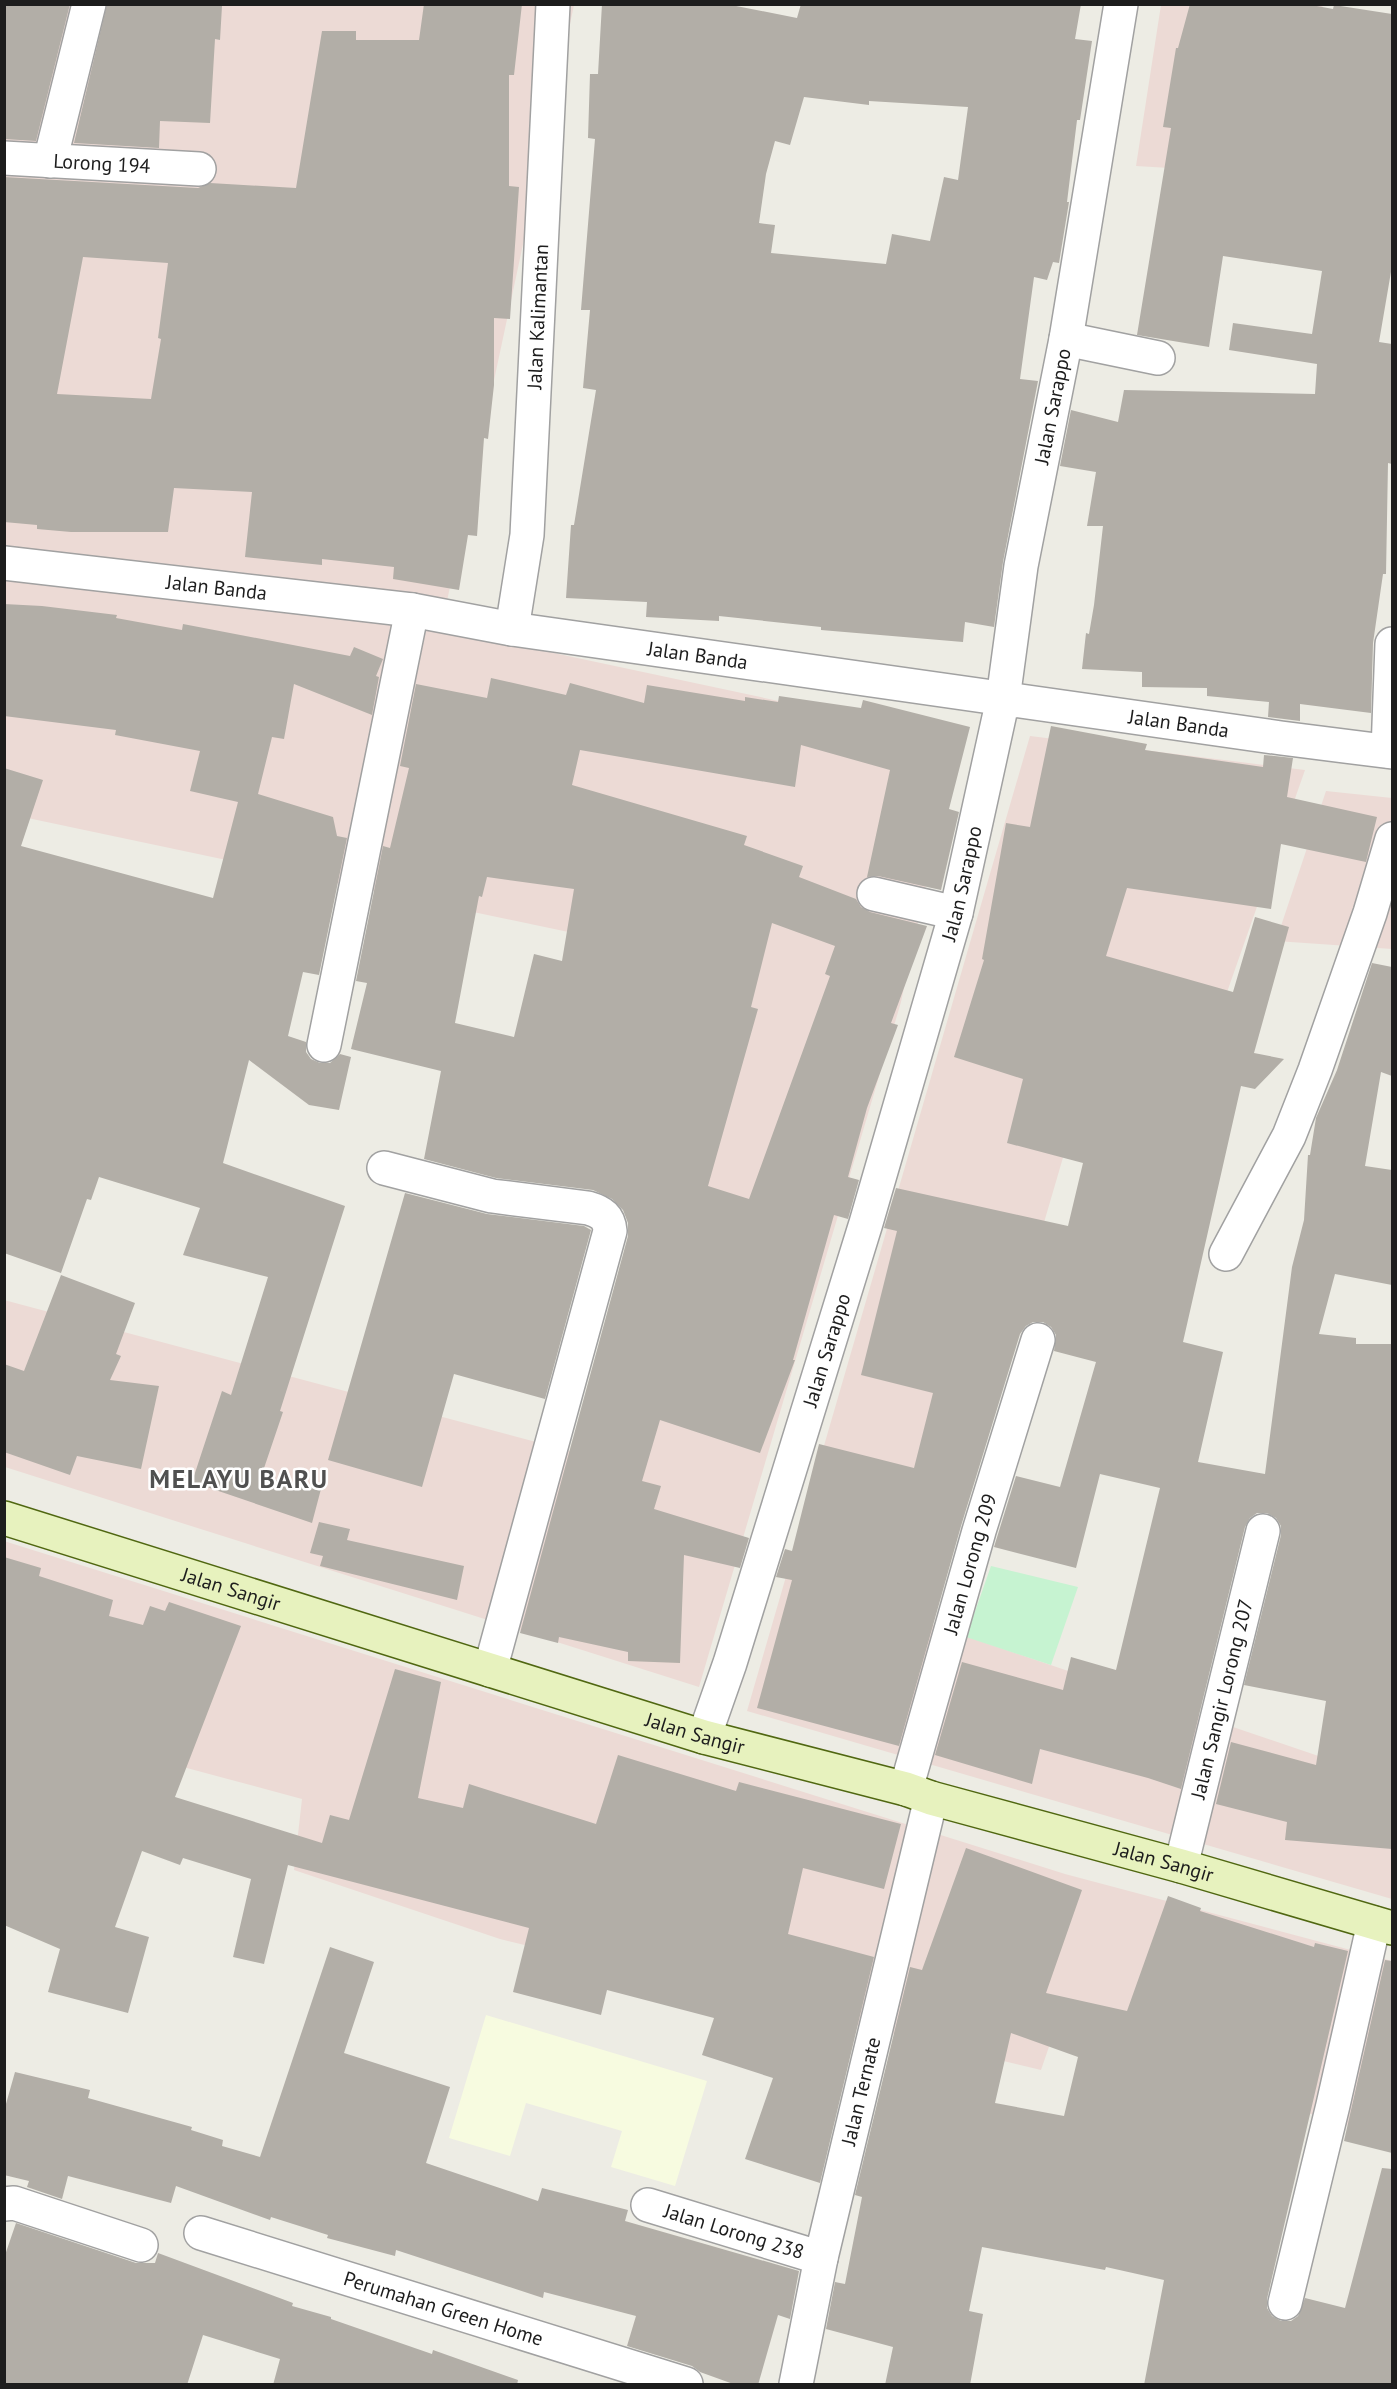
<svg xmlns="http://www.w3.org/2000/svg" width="1397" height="2389" viewBox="0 0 1397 2389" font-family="'PT Sans',sans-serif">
  <rect width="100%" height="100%" fill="#edece4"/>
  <!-- commercial -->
  <g fill="#ecdad5">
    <path d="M5 5H574L441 629 957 739 901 1002 699 1687 5 1467 4 1300 637 1469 739 968 4 813Z"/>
    <path d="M1161 5H1323L1270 174 1136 166Z"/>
    <path d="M1030 736 1305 770 1173 1146 1074 1120 1014 1325 921 1621 1392 1781V1899L747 1711Z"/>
    <path d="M1326 791 1392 798V949L1276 941Z"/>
    <path d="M4 1541 1065 1874 1392 1961V2139L1053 2035 1041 2070 500 1939 294 1870 302 1799 5 1719Z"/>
  </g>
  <!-- education -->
  <path fill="#f7fbe0" d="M486 2015 707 2081 675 2186 611 2167 622 2131 526 2103 510 2156 449 2138Z"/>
  <!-- park -->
  <path fill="#c6f3d1" d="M991 1566 1078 1587 1051 1665 966 1637Z"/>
  <!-- building -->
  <g fill="#b2aea7" fill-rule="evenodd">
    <path d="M4 4H70L36 141 4 139Z"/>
    <path d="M107 4 222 6 220 40 215 39 210 123 160 121 159 148 74 143Z"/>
    <path d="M424 4H522L514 75H509V186L519 187 510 319 494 318V385L488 439 484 438 477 536 468 535 459 590 393 579 394 567 322 559V565L245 557 252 492 174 488 168 532H71L37 529V525L4 522V177L198 188 210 183 296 188 322 31H356V40H419ZM83 257 168 263 158 338 161 339 151 399 57 394Z"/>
    <path d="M602 4H726L797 18 801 4H1081L1075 39 1092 41 1080 120H1077L1067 202H1069L1059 263 1053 262 1047 280 1034 277 1020 379 1038 381 1003 562 994 627 965 622 963 642 821 630V627L719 616V621L646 617 647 602 566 598 571 525H574L596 390 583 388 590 310H581L595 139 588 138 590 74H598ZM804 97 869 105V101L968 107 958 180 944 177 930 241 892 234 886 264 771 253 775 225 759 223 766 174 775 141 790 145Z"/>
    <path d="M1190 4H1306L1333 9 1334 5 1392 14V266L1379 342 1392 344V464L1388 463 1386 574H1383L1373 643 1371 713 1300 704V721L1268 717 1269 702 1207 696V688L1142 687V672L1082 669 1086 633 1089 634 1094 605 1103 526H1087L1096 472 1060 466 1071 410 1118 422 1124 390 1315 394 1317 364 1229 350 1233 323 1312 334 1322 271 1223 256 1209 347 1137 335 1171 128 1163 127 1176 48H1178Z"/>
    <path d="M4 604 42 606 117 615 116 618 182 630 183 624 350 656 354 647 383 659 376 676 379 677 372 715 294 684 284 739 272 737 258 794 333 817 337 836 347 838 319 975 303 972 288 1036 306 1042V1052L311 1059 320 1063H330L340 1054 351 1057 339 1110 309 1105 249 1060 223 1163 345 1206 280 1411 283 1412 261 1477 321 1489 312 1523 192 1482 222 1391 231 1395 268 1277 183 1255 200 1208 99 1177 91 1200 87 1199 61 1273 4 1253V768L43 780 21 846 213 898 238 802 190 791 200 751 115 735 116 730 4 716Z"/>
    <path d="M491 678 566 695 570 683 644 703 647 685 745 701V697L778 702 779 696 861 708 863 700 970 727 949 809 959 812 941 890 878 876 867 877 890 770 801 745 795 787 580 750 572 785 747 836 744 845 803 866 799 877 856 899 861 907 870 912 927 926 891 1023 898 1025 867 1108 848 1177 859 1180 848 1219 834 1215 793 1360H795L760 1453 660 1420 642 1481 661 1486 654 1509 749 1538 740 1568 684 1555 680 1663 628 1661V1652L559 1637 558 1643 520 1633 628 1236V1223L623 1210 612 1199 593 1190 496 1178 424 1159 441 1071 351 1049 367 983 356 981 383 846 390 848 409 768 400 766 416 684 487 698ZM487 877 574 889 562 961 534 954 514 1037 455 1023 479 896 482 897ZM772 923 835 946 825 974 830 976 749 1199 708 1186 758 1009 751 1007Z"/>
    <path d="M1051 726 1147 744 1145 750 1263 767 1264 755 1293 758 1287 797 1377 817 1366 862 1281 844 1271 909 1127 888 1106 956 1233 992 1255 917 1289 927 1254 1053 1284 1059 1255 1089 1241 1086 1183 1342 1223 1352 1198 1462 1265 1474 1292 1267 1304 1220 1308 1155H1310L1316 1118 1337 1070 1372 963 1392 967V1076L1381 1072 1365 1166 1392 1170V1285L1335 1274 1319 1334 1356 1338V1344H1392V1849L1285 1840 1287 1822 1216 1804 1231 1742 1316 1765 1326 1701 1244 1685 1281 1535V1526L1276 1518 1267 1513H1257L1250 1518 1245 1527 1181 1789 1148 1778 1040 1749 1032 1784 935 1755 962 1662 1063 1690 1071 1657 1116 1670 1160 1488 1100 1474 1076 1568 994 1547 1016 1476 1060 1487 1096 1362 1054 1351 1056 1335 1051 1327 1043 1322H1033L1026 1326 1020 1334 961 1526 899 1746 757 1708 792 1580 776 1577 785 1549 792 1551 819 1444 914 1468 933 1393 861 1375 897 1231 884 1228 896 1188 1068 1226 1083 1163 1007 1143 1023 1079 954 1057 984 960 982 959 1006 823 1030 827Z"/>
    <path d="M405 1193 487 1214 584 1226 591 1230 545 1399 454 1374 422 1487 328 1460Z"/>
    <path d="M61 1275 135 1303 116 1354 121 1356 110 1380 159 1386 141 1469 77 1456 70 1475 4 1452V1364L24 1371Z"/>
    <path d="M319 1522 350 1529 347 1540 464 1566 457 1600 320 1566 323 1556 310 1553Z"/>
    <path d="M4 1557 41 1568 39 1576 113 1600 109 1616 143 1625 150 1606 165 1611 169 1602 241 1626 175 1797 322 1843 330 1815 349 1820 395 1669 441 1682 418 1798 463 1808 469 1784 596 1824 618 1755 736 1791 739 1782 901 1824 884 1889 803 1868 788 1934 874 1957 820 2183 745 2159 773 2078 702 2055 714 2018 607 1990 601 2015 513 1992 529 1928 288 1865 264 1964 233 1957 251 1879 183 1858 180 1865 142 1851 115 1927 149 1937 128 2013 48 1992 60 1949 4 1925Z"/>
    <path d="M966 1848 1082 1890 1046 1993 1127 2011 1168 1896 1201 1908 1200 1911 1314 1947 1315 1943 1348 1951 1267 2299V2308L1272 2316 1281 2321H1291L1298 2316 1305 2298 1345 2308 1382 2168 1392 2169V2385H1144L1164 2280 1106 2267 1105 2270 982 2247 969 2311 983 2314 970 2385H885L893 2347 826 2329 835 2282 845 2284 862 2197 855 2195 910 1967 922 1970ZM1011 2033 1078 2057 1064 2116 995 2103Z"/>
    <path d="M330 1947 374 1962 344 2053 450 2087 426 2163 538 2201 542 2188 628 2210 625 2221 799 2271 790 2319 778 2315 758 2385H736L700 2372 692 2366 627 2346 636 2316 544 2292 543 2298 396 2250 395 2256 327 2238 328 2235 271 2217 270 2220 176 2186 171 2203 68 2176 62 2199 27 2187 29 2181 4 2175V2111L15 2072 90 2090 88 2098 192 2127 191 2130 223 2140 222 2146 260 2157Z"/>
    <path d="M1385 1960 1392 1961V2153L1344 2141Z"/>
    <path d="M16 2223 136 2263H155L158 2253 293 2303 292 2306 331 2317V2319L432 2354 433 2350 518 2380 517 2385H273L280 2359 203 2335 187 2385H4V2258Z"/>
  </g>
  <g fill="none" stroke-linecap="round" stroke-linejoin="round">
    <defs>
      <g id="street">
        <path id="s1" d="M4 158 199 169"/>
        <path d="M50 161 89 4"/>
        <path d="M1066 339 1158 358"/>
        <path id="s2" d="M4 563 412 610 512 629 1281 738 1392 752"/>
        <path id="s3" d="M512 629 527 535 553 4"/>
        <path d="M1388 751 1392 644"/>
        <path d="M874 894 956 913"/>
        <path d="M324 1045 412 610"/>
        <path d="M384 1168 492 1196 588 1208C602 1212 609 1217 610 1231L490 1670"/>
        <path d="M1226 1254 1289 1136 1315 1070 1370 913 1392 839"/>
        <path id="s4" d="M704 1737 730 1663 866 1223 956 913 1003 699 1021 566 1066 339 1121 4"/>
        <path id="s5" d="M906 1789 979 1531 1038 1340"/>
        <path id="s6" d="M1181 1866 1263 1531"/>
        <path d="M4 2204 14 2203 141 2245"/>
        <path id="s7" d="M648 2205 821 2258"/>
        <path id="s8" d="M201 2233 686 2384"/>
        <path d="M1285 2303 1333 2105 1374 1923"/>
        <path id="s9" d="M796 2384 821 2258 931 1798"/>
      </g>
      <g id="secondary">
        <path id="s10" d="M4 1518 704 1737 906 1789 931 1798 1181 1866 1392 1928"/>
      </g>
    </defs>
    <!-- street casing -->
    <use href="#street" stroke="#a1a1a1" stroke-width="36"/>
    <!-- secondary casing -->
    <use href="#secondary" stroke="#506711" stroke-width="36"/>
    <!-- street -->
    <use href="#street" stroke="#fff" stroke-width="33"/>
    <!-- secondary -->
    <use href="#secondary" stroke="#e7f2be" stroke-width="33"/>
  </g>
  <g text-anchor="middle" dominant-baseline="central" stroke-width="5" stroke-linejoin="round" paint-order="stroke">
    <!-- street labels -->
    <g font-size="20" fill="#1d1d1d" stroke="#fff">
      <text stroke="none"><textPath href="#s1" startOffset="98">Lorong 194</textPath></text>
      <text stroke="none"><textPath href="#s3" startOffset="314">Jalan Kalimantan</textPath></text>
      <text stroke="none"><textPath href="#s4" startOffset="1378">Jalan Sarappo</textPath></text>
      <text stroke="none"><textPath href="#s2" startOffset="214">Jalan Banda</textPath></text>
      <text stroke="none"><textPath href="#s2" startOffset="700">Jalan Banda</textPath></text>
      <text stroke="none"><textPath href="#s2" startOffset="1186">Jalan Banda</textPath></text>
      <text stroke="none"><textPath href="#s4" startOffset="892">Jalan Sarappo</textPath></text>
      <text stroke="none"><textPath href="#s4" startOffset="406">Jalan Sarappo</textPath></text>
      <text stroke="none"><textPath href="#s5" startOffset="234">Jalan Lorong 209</textPath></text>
      <text stroke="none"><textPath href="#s10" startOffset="238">Jalan Sangir</textPath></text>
      <text stroke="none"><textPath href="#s6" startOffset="172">Jalan Sangir Lorong 207</textPath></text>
      <text stroke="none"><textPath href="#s10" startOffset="724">Jalan Sangir</textPath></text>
      <text stroke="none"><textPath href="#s10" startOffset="1210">Jalan Sangir</textPath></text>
      <text stroke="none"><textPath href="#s9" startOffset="300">Jalan Ternate</textPath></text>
      <text stroke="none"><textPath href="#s7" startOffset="90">Jalan Lorong 238</textPath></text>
      <text stroke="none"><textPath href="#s8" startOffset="254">Perumahan Green Home</textPath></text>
    </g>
    <!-- district labels -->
    <g font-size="26" font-weight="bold" letter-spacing="1.5" fill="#505050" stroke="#fff">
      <text x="239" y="1478">MELAYU BARU</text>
    </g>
  </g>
  <!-- border -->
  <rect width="1397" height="2389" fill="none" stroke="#1d1d1d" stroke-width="12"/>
</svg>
